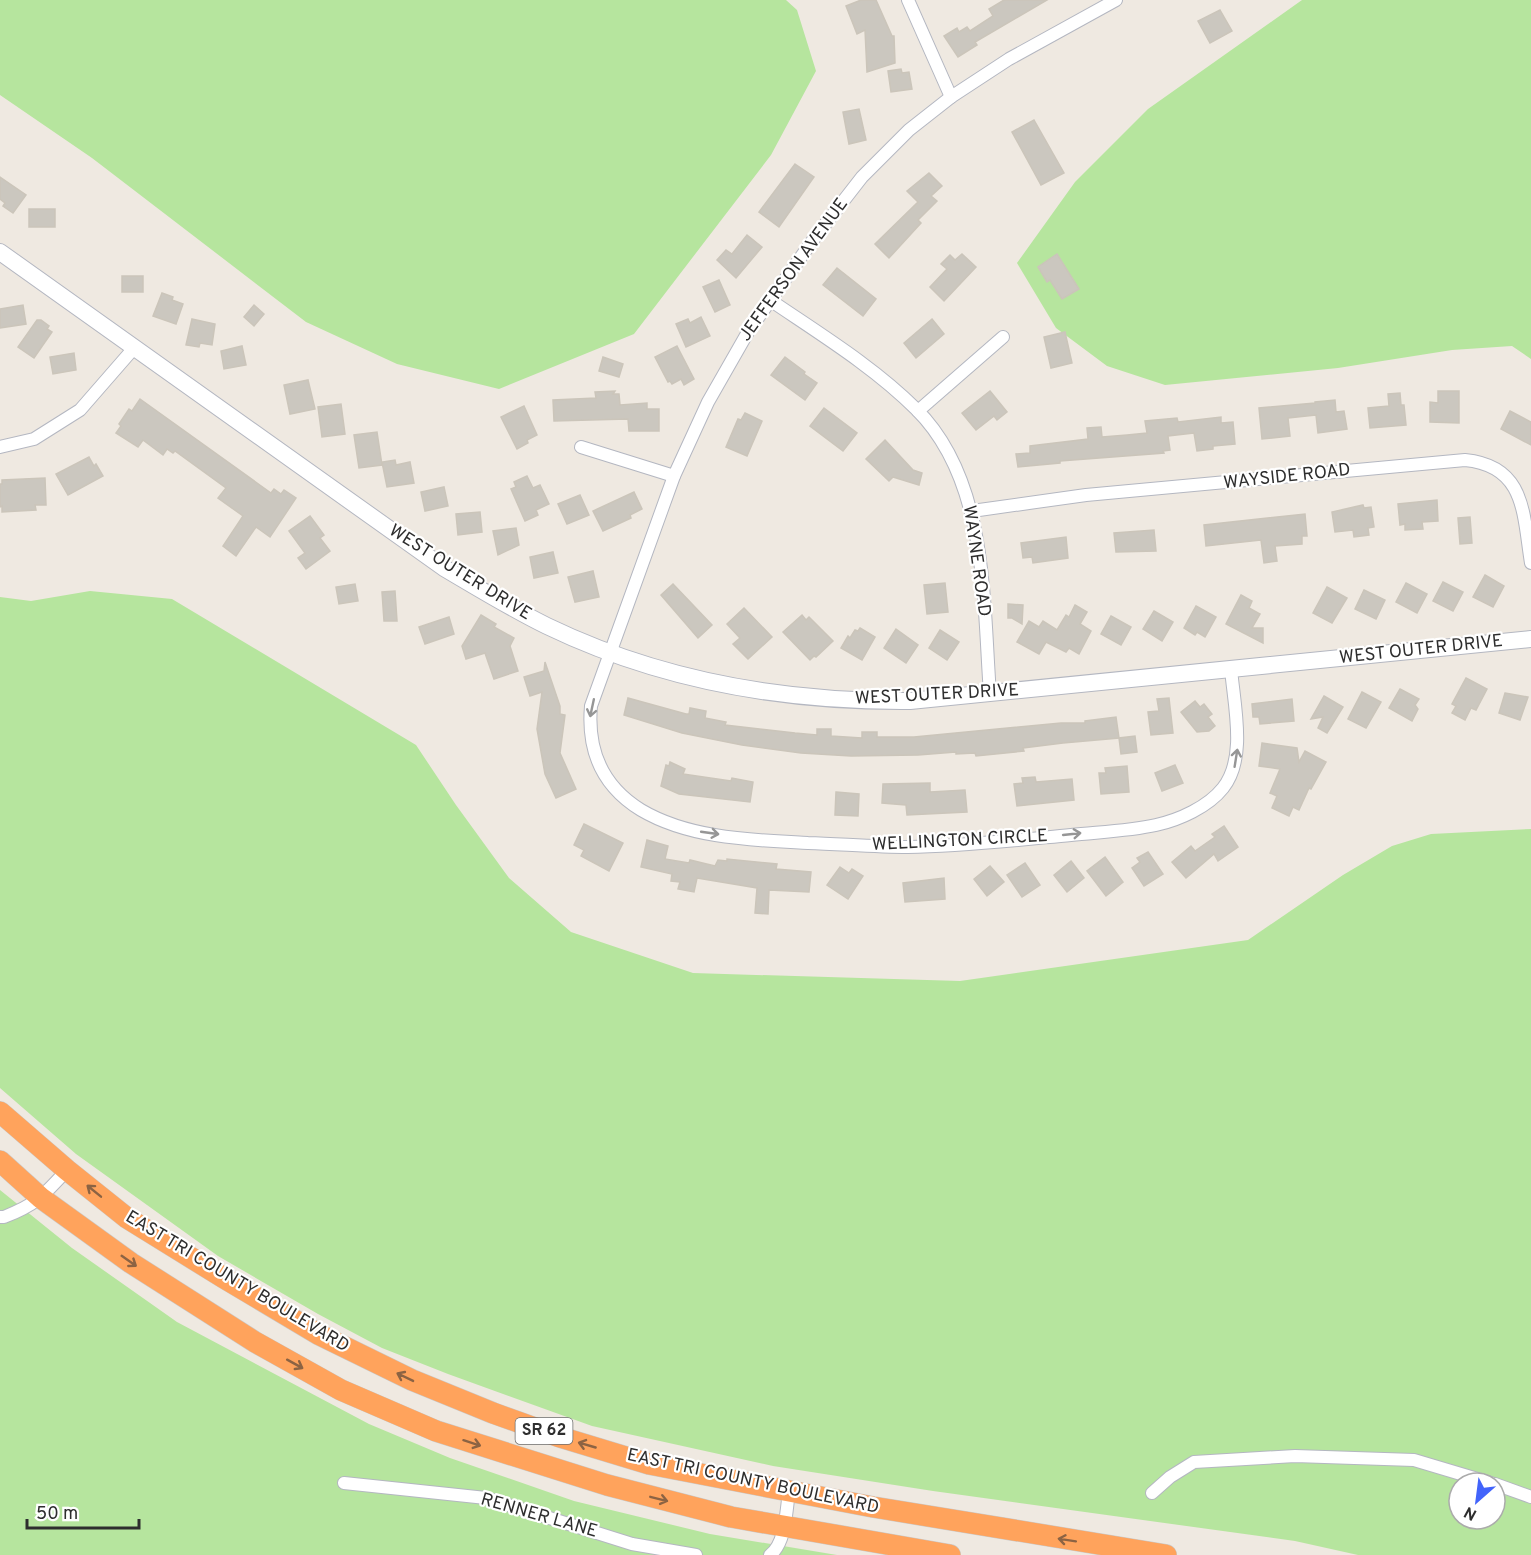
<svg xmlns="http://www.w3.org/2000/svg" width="1531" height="1555" viewBox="0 0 1531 1555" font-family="Overpass,sans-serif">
  <rect width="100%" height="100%" fill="#efe9e1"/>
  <!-- green -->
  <g fill="#b6e59e" fill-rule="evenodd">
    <path d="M0 0H786L797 10 816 71 771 155 634 334 499 389 397 364 306 322 92 158 0 95Z"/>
    <path d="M1302 0H1531V359L1512 346 1452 350 1338 368 1165 385 1107 366 1056 328 1017 263 1075 182 1148 109Z"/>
    <path d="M90 591 172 599 416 745 456 805 509 878 571 932 693 973 960 981 1248 940 1343 875 1392 846 1431 834 1531 829V1555H1358L1295 1541 933 1491 773 1466 592 1426 448 1374 382 1348 318 1314 218 1256 76 1154 0 1088V597L31 601ZM1459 1483H1495V1519H1459Z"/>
    <path d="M0 1190 72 1248 177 1322 369 1424 450 1458 574 1501 710 1534 837 1555H0Z"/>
  </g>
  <!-- building -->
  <g fill="#cbc7bf" stroke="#cbc5ba" stroke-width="1.5">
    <path d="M861 0H876L892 36H894L895 63 867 72 865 30 857 34 846 6Z"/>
    <path d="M1004 0H1047L975 42 977 45 958 57 944 36 957 28 959 32 967 27 970 31 993 16 989 9Z"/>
    <path d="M1220 10 1232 31 1210 43 1198 21Z"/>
    <path d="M901 69 902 73 909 72 912 89 891 92 888 71Z"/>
    <path d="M859 109 866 140 849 144 843 112Z"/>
    <path d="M1034 120 1064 173 1041 185 1012 132Z"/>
    <path d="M795 164 814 177 779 227 759 212Z"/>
    <path d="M929 173 942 186 931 196 937 201 918 220 921 223 889 258 875 244 918 202 907 191Z"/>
    <path d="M0 177 26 195 13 213 3 206 5 203 0 199Z"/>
    <rect x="29" y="209" width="26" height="18"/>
    <path d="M747 235 762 247 736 278 717 260 726 250 732 254Z"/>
    <path d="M962 254 976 267 944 301 930 287 947 269 941 264 950 255 955 260Z"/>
    <path d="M1057 254 1079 289 1062 299 1050 280 1047 282 1038 267Z"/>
    <path d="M837 268 876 299 863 316 823 285Z"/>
    <rect x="122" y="276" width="21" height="16"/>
    <path d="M719 280 730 305 715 312 703 287Z"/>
    <path d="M162 293 173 297 172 300 183 304 176 324 153 316Z"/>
    <path d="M23 305 26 324 0 328V309Z"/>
    <path d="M254 305 264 314 254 326 244 317Z"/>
    <path d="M701 317 710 336 686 347 676 324 688 319 690 323Z"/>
    <path d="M192 319 215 324 212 345 200 343 199 347 186 345Z"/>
    <path d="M932 319 944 334 916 358 904 343Z"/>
    <path d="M37 320H41L49 326 47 329 52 332 34 358 18 347Z"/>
    <path d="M1065 332 1072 363 1051 368 1044 337Z"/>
    <path d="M242 346 246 365 224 369 221 351Z"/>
    <path d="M677 346 694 379 684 385 681 379 672 384 670 381 668 382 655 357Z"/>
    <path d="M74 353 76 370 53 374 50 357Z"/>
    <path d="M603 357 623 364 619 377 599 371Z"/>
    <path d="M785 357 805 372 804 374 817 383 805 400 771 375Z"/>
    <path d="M308 380 315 409 290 414 284 385Z"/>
    <path d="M615 391 613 394H619L620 405 647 403V409H659V431H629L628 419 554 421 553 400 596 398 595 392Z"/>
    <path d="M990 391 1007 412 997 420 994 416 976 430 962 413Z"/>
    <path d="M1438 391H1459V423L1430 422V402L1438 403Z"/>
    <path d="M1400 393 1401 405H1404L1406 425 1370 428 1368 408 1389 406 1388 394Z"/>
    <path d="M140 399 271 493 274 489 281 494 284 490 296 498 270 537 256 527 236 556 223 546 243 516 218 498 226 488 175 451 173 453 167 449 163 455 143 440 138 447 116 433 121 426 119 424 129 409 132 411Z"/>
    <path d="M1335 400 1336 412 1344 411 1347 429 1318 433 1316 415 1288 418 1290 436 1262 439 1259 408 1315 403V402Z"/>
    <path d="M341 404 345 434 322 437 318 407Z"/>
    <path d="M524 406 537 435 527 440 528 443 517 449 501 417Z"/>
    <path d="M824 408 857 433 843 451 810 426Z"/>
    <path d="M1510 411 1531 422V445L1501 429Z"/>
    <path d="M745 413 762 421 747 456 726 447 738 419 741 420Z"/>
    <path d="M1221 417V423L1233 422 1235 444 1213 446V449L1197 451 1194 433 1168 436 1170 450 1163 451 1164 453 1060 461V463L1018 467 1016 454 1030 453V446L1088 439 1087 428 1101 427 1102 437 1127 435 1147 433 1145 421 1177 418 1178 422Z"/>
    <path d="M377 432 382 465 359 468 354 435Z"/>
    <path d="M885 440 913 470 922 473 919 485 893 477 889 481 866 459Z"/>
    <path d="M89 457 94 466 96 464 103 476 68 495 56 474Z"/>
    <path d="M395 460 396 465 410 462 414 483 387 487 382 462Z"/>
    <path d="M527 476 533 488 540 485 549 504 536 510 538 515 525 521 511 489 516 487 514 482Z"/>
    <path d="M45 478 46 505H35L36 510 2 512V506L0 507V484H2V480Z"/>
    <path d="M444 487 448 506 425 511 421 492Z"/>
    <path d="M634 492 642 509 630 515 631 518 603 531 593 511Z"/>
    <path d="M580 495 589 515 567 524 558 504Z"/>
    <path d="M1437 500 1438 521 1422 522 1423 529 1405 530V524L1400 525 1398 504Z"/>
    <path d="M1363 505 1364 508 1371 507 1374 527 1368 528 1369 535 1354 537 1353 530 1335 532 1332 512Z"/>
    <path d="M480 512 482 532 458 535 456 514Z"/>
    <path d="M1305 514 1307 536H1302V544L1275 546 1277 561 1264 563 1261 540 1206 546 1204 525Z"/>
    <path d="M310 516 324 535 320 538 330 551 306 569 298 558 305 553 289 531Z"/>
    <path d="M1470 517 1472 543 1460 544 1458 518Z"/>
    <path d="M516 528 519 545 498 555 493 531Z"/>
    <path d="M1154 530 1156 551 1116 552 1114 533Z"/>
    <path d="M1066 537 1068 558 1033 563 1032 557 1023 558 1021 543Z"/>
    <path d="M553 552 558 573 534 578 530 557Z"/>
    <path d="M593 571 599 597 575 602 568 577Z"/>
    <path d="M1485 575 1504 586 1493 607 1473 597Z"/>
    <path d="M1443 582 1463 592 1453 611 1433 601Z"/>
    <path d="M945 583 948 612 927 614 924 585Z"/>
    <path d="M1406 583 1427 594 1417 613 1396 602Z"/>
    <path d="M355 584 358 601 339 604 336 587Z"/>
    <path d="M673 584 712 625 698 638 661 595Z"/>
    <path d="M1327 587 1347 598 1332 623 1313 613Z"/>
    <path d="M1364 590 1385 600 1376 619 1355 609Z"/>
    <path d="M395 591 397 621H384L382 592Z"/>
    <path d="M1241 595 1252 601 1249 608 1260 614 1252 628H1263V643L1226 624Z"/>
    <path d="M1008 604 1023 605 1022 624 1012 618H1008Z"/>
    <path d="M1075 605 1087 612 1080 624 1091 631 1079 654 1069 648 1066 652 1046 642 1039 654 1017 642 1029 621 1039 627 1043 621 1057 630 1066 615 1069 617Z"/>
    <path d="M1196 606 1216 617 1205 637 1197 632 1195 635 1184 628Z"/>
    <path d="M744 608 772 637 748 659 733 644 740 638 727 624Z"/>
    <path d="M1154 611 1173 622 1162 641 1143 629Z"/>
    <path d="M481 615 496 624 494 627 514 638 510 646 518 671 494 679 485 653 466 659 462 646Z"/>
    <path d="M802 615 806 620 809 617 833 641 816 657 814 656 810 660 783 632Z"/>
    <path d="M1111 616 1131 627 1121 645 1101 634Z"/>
    <path d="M449 617 454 634 425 644 419 627Z"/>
    <path d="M860 628 875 637 862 660 841 648 848 636 850 638 855 630 858 631Z"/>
    <path d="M896 629 918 645 906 663 884 648Z"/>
    <path d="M940 630 959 642 947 660 929 648Z"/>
    <path d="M545 662 560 706V714L565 715 560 753 576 789 556 798 545 774 537 729 542 692 530 696 524 677 544 671Z"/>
    <path d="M1466 678 1487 689 1476 710 1471 708 1465 720 1452 713 1456 706 1452 704Z"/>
    <path d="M1400 689 1419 699 1415 705 1418 709 1412 721 1389 708Z"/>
    <path d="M1362 692 1381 702 1366 728 1348 719Z"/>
    <path d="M1505 693 1528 697 1520 720 1499 713Z"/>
    <path d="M1324 696 1343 707 1327 733 1318 728 1323 717 1311 719Z"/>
    <path d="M628 698 686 714H689L690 708 706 711 705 718 726 722 725 725 795 733 817 735V729H831V736L862 738V732H877V737H914L1061 723H1085V721L1116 717 1119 738 1063 743 1023 748 1024 751 976 756 975 753 956 754V752L918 755 851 756 801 753 742 745 682 733 624 715Z"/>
    <path d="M1169 698 1173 733 1151 735 1148 712 1159 711 1157 699Z"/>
    <path d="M1292 699 1294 721 1260 724 1259 717H1253L1252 704Z"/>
    <path d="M1195 701 1200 707 1204 704 1212 714 1208 717 1215 726 1209 731 1197 732 1181 712Z"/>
    <path d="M1135 736 1137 752 1121 754 1119 738Z"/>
    <path d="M1262 743 1297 748 1299 762 1305 751 1326 762 1311 789 1309 788 1299 810 1293 807 1289 816 1272 808 1277 796 1270 793 1280 769 1259 766Z"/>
    <path d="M670 762 685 769 683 774 731 781 732 778 753 782 750 802 679 794 661 786 666 765 669 766Z"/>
    <path d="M1175 765 1183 783 1162 791 1155 773Z"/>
    <path d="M1127 766 1129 792 1101 794 1099 773H1106L1105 768Z"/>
    <path d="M1035 777 1036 782 1072 779 1074 800 1017 806 1014 784 1023 783 1022 778Z"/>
    <path d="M930 783V792L965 790 967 812 907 815 906 805 882 803 883 784Z"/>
    <path d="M836 792 859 794 858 816 835 815Z"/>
    <path d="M584 824 623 843 609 871 581 856 584 850 574 845Z"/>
    <path d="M1224 826 1238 847 1218 861 1214 854 1186 878 1172 862 1191 846 1195 851 1215 837 1212 834Z"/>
    <path d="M647 840 668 846 665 859 689 863 690 860 715 866 718 860 727 861V859L777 864 776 869 811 872 809 892 769 890 768 914 755 913 757 888 697 878 694 892 678 889 680 882 671 881 672 874 641 867Z"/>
    <path d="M1148 852 1163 874 1144 886 1132 868 1140 862 1137 858Z"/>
    <path d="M1105 857 1123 882 1106 896 1087 871Z"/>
    <path d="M1071 861 1084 878 1067 892 1054 875Z"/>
    <path d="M1025 863 1040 885 1022 897 1007 875Z"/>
    <path d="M990 866 1004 882 987 896 974 879Z"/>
    <path d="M840 867 849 873 852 869 863 876 848 899 827 885Z"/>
    <path d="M944 878 945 899 905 902 903 883Z"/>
  </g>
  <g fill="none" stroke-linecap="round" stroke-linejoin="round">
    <defs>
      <g id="street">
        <path d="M908 0 951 97"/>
        <path d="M1116 0 1009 59 951 97 909 130 862 177 813 240 748 332 708 402 674 476 591 706C587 751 602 786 641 810 690 839 753 840 808 843 841 844 875 847 908 847 962 846 1017 840 1071 835 1099 832 1129 831 1156 825 1179 820 1208 807 1223 788 1247 758 1234 705 1231 669"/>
        <path d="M770 300C820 334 874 367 916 409 988 480 983 601 990 694"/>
        <path d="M918 411 1003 337"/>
        <path d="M0 447 34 439 80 410 134 348"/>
        <path d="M581 447 674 476"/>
        <path d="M972 511 1086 495 1465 460C1526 466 1523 514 1531 563"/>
        <path d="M0 1217H4C37 1204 43 1196 67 1170"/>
        <path d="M344 1483 486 1498 632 1544 696 1555"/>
        <path d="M1495 1484 1531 1497"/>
        <path d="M1152 1493 1170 1477 1194 1462 1295 1456 1414 1460 1491 1483"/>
        <path d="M770 1555C786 1543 786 1511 789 1492"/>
      </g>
      <path id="secondary" d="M0 252 444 568C478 588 512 609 547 626 661 681 785 702 910 701L1531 639"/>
      <g id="highway">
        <path d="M0 1112 67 1170 127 1218 224 1278 318 1334 412 1380 493 1413 560 1437 649 1464 873 1507 1166 1555"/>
        <path d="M0 1161 41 1198 131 1263 255 1342 341 1390 436 1431 607 1485 731 1517 950 1555"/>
      </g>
    </defs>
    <!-- street casing -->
    <use href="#street" stroke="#b4b7c1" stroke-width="14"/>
    <!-- secondary casing -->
    <use href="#secondary" stroke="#b4b7c1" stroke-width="18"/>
    <!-- highway casing -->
    <use href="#highway" stroke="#c9c9c9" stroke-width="22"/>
    <!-- street -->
    <use href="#street" stroke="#fff" stroke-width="12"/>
    <!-- secondary -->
    <use href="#secondary" stroke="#fff" stroke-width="16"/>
    <!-- highway -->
    <use href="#highway" stroke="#ffa35c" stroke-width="21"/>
  </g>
  <!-- one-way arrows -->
  <defs><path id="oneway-shaft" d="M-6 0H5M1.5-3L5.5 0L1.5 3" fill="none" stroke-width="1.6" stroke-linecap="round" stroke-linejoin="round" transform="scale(1.5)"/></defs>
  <g stroke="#969696">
    <use href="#oneway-shaft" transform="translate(592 708) rotate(102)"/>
    <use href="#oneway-shaft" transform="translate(1236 758) rotate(-81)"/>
    <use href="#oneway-shaft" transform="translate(710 833) rotate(8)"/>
    <use href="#oneway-shaft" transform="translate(1072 834) rotate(-6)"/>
  </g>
  <g stroke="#8c6343">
    <use href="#oneway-shaft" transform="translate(94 1191) rotate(-141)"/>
    <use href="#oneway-shaft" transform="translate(129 1261) rotate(35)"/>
    <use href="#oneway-shaft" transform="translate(295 1364) rotate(29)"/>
    <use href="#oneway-shaft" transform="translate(405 1377) rotate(-154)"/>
    <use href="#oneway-shaft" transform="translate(472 1443) rotate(18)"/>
    <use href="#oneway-shaft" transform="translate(587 1445) rotate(-164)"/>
    <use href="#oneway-shaft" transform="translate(659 1499) rotate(14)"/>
    <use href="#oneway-shaft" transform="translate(1067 1540) rotate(-171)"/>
  </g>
  <g text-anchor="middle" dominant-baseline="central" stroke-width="4.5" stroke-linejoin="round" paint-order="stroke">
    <!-- shield labels -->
    <rect fill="#fff" stroke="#6d6d6d" stroke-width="1.5" x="515.5" y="1418" width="57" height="26" rx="4.5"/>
    <g font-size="16" font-weight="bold" fill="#2e2e2e">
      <text x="544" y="1431">SR 62</text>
    </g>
    <!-- street labels -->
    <g font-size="18" fill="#2e2e2e" stroke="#fff">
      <text transform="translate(794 270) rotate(-54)">JEFFERSON AVENUE</text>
      <text transform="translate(1287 477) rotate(-6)">WAYSIDE ROAD</text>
      <text transform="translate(976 561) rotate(82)">WAYNE ROAD</text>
      <text transform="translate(460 573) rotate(32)">WEST OUTER DRIVE</text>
      <text transform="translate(1421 650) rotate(-6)">WEST OUTER DRIVE</text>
      <text transform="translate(937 695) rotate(-3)">WEST OUTER DRIVE</text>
      <text transform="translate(960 841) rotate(-3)">WELLINGTON CIRCLE</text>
      <text transform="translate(237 1282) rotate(31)">EAST TRI COUNTY BOULEVARD</text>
      <text transform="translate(753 1482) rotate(12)">EAST TRI COUNTY BOULEVARD</text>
      <text transform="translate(539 1516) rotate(16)">RENNER LANE</text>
    </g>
  </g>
  <!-- north arrow -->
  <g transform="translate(1477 1501) rotate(208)"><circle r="28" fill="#ffffff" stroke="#ababab" stroke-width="1.5"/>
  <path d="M0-4.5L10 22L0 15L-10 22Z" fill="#4264fb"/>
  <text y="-9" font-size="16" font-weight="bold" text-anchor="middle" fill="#2e2e2e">N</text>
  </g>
  <!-- scale -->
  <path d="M27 1519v9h112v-9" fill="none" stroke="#2e2e2e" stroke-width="3"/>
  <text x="36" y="1519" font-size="18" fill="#2e2e2e" stroke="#ffffff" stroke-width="4.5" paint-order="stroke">50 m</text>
</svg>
